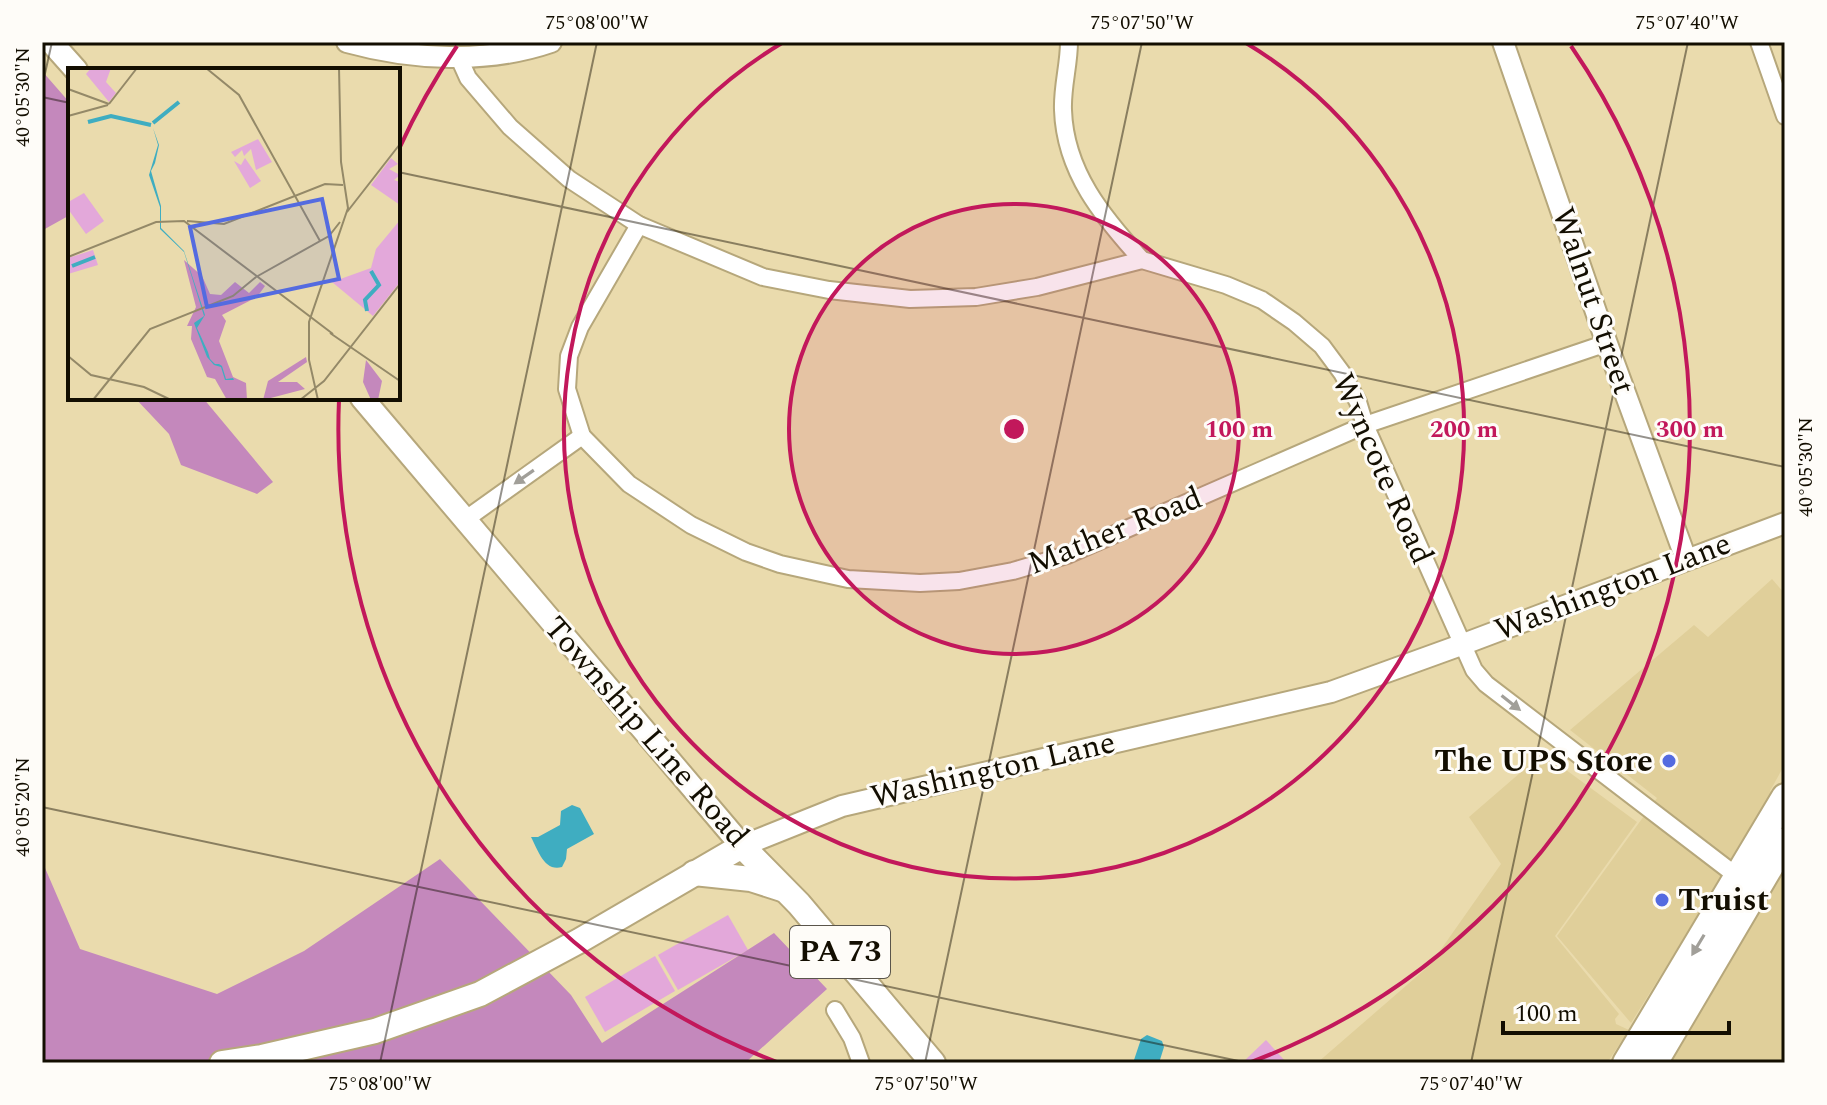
<svg xmlns="http://www.w3.org/2000/svg" width="1827" height="1105" viewBox="0 0 1827 1105" font-family="Spectral,serif">
  <rect width="100%" height="100%" fill="#eadbad"/>
  <!-- built -->
  <g fill="#e0cf9a">
    <path d="M1772 579 1785 594V764L1770 791 1773 793 1747 837 1631 1023 1557 936 1657 798 1570 730 1694 625 1708 637Z"/>
    <path d="M1543 753 1637 822 1555 936 1619 1014 1615 1019 1616 1024 1629 1030 1607 1063H1317L1430 965 1501 864 1469 817Z"/>
    <path d="M1785 841V1063H1654Z"/>
  </g>
  <!-- green -->
  <g fill="#e3a8da">
    <path d="M728 915 748 950 678 990 658 955Z"/>
    <path d="M655 956 675 991 605 1032 585 997Z"/>
    <path d="M1266 1040 1287 1063H1242Z"/>
  </g>
  <!-- forest -->
  <g fill="#c488bc">
    <path d="M42 71 70 103V215L43 230Z"/>
    <path d="M135 398H203L273 482 257 494 181 465 169 434Z"/>
    <path d="M440 859 571 995 602 1043 774 933 827 989 745 1063H42V861L80 949 217 994 304 951Z"/>
  </g>
  <!-- water -->
  <g fill="#3fadc1">
    <path d="M572 805 580 808 594 834 567 849 566 859 562 867C544 872 538 850 531 837H538L560 825 561 811Z"/>
    <path d="M1147 1035 1162 1041 1164 1047 1159 1063H1133L1141 1039Z"/>
  </g>
  <g fill="none" stroke-linecap="round" stroke-linejoin="round">
    <defs>
      <g id="minor">
        <path d="M1069 42C1069 65 1062 87 1063 110 1065 172 1103 217 1142 260"/>
        <path d="M1759 42 1785 116"/>
        <path d="M459 58 468 78 510 127 569 179 639 225 763 277 829 290 910 299 976 297 1037 287 1142 260 1226 285 1262 300 1294 322 1322 346 1342 373 1358 402 1365 425 1474 670 1486 684 1742 880"/>
        <path d="M639 225 580 327 569 356 567 389 582 436 629 484 691 525 746 552 780 564 848 579 920 583 959 581 1013 571 1067 555 1365 425 1607 343"/>
        <path d="M466 519 582 436"/>
        <path d="M835 1010 852 1038 861 1063"/>
      </g>
      <g id="tertiary">
        <path d="M347 42C412 60 487 64 551 42"/>
        <path d="M1503 42 1606 341 1686 559"/>
        <path d="M742 846 842 806 1331 692 1461 645 1785 523"/>
      </g>
      <g id="secondary">
        <path d="M51 42 76 70"/>
        <path d="M362 398 742 846"/>
      </g>
      <g id="primary">
        <path d="M694 873 751 879 782 889"/>
        <path d="M222 1063 262 1057 375 1031 480 994 579 941 742 846 799 904 933 1063"/>
      </g>
      <g id="trunk">
        <path d="M1626 1063 1785 797"/>
        <path d="M1654 1063 1785 841"/>
      </g>
    </defs>
    <!-- minor casing -->
    <use href="#minor" stroke="#b6a77b" stroke-width="20"/>
    <!-- tertiary casing -->
    <use href="#tertiary" stroke="#b6a77b" stroke-width="24"/>
    <!-- secondary casing -->
    <use href="#secondary" stroke="#b6a77b" stroke-width="26"/>
    <!-- primary casing -->
    <use href="#primary" stroke="#b6a77b" stroke-width="28"/>
    <!-- trunk casing -->
    <use href="#trunk" stroke="#b6a77b" stroke-width="30"/>
    <!-- minor -->
    <use href="#minor" stroke="#fff" stroke-width="16"/>
    <!-- tertiary -->
    <use href="#tertiary" stroke="#fff" stroke-width="20"/>
    <!-- secondary -->
    <use href="#secondary" stroke="#fff" stroke-width="22"/>
    <!-- primary -->
    <use href="#primary" stroke="#fff" stroke-width="24"/>
    <!-- trunk -->
    <use href="#trunk" stroke="#fff" stroke-width="26"/>
  </g>
  <!-- one-way arrows -->
  <defs><path id="oneway-solid" d="M-6-.8H1V-3.2L6.5 0L1 3.2V.8H-6Z" transform="scale(2)"/></defs>
  <g fill="#a19f99">
    <use href="#oneway-solid" transform="translate(524 477) rotate(145)"/>
    <use href="#oneway-solid" transform="translate(1511 703) rotate(38)"/>
    <use href="#oneway-solid" transform="translate(1698 945) rotate(121)"/>
  </g>
  <!-- ticks -->
  <path fill="none" stroke="#130e01" stroke-width="2" stroke-opacity="0.45" d="M42 87 52 42M42 97 70 103M398 172 1785 467M42 807 1248 1063M380 1063 597 42M925 1063 1142 42M1471 1063 1688 42"/>
  <!-- distance rings -->
  <circle cx="1014" cy="429" r="225" fill="#c2185b" fill-opacity=".12"/>
  <g fill="none" stroke="#c2185b" stroke-width="4">
    <circle cx="1014" cy="429" r="225"/>
    <path d="M1246 43A450 450 0 1 1 782 43"/>
    <path d="M777 1062A676 676 0 0 1 339 400M399 149A676 676 0 0 1 457 46M1571 46A676 676 0 0 1 1251 1062"/>
  </g>
  <!-- markers -->
  <g fill="#546be0" stroke="#fefcf8" stroke-width="3">
    <circle cx="1669" cy="761" r="8"/>
    <circle cx="1662" cy="900" r="8"/>
  </g>
  <g text-anchor="middle" dominant-baseline="central" stroke-width="6" stroke-linejoin="round" paint-order="stroke">
    <!-- shield labels -->
    <rect fill="#fefcf8" stroke="#5a554b" stroke-width="2" x="790" y="926" width="100" height="52" rx="6"/>
    <g font-size="30" font-weight="bold" fill="#130e01">
      <text x="840" y="952">PA 73</text>
    </g>
    <!-- street labels -->
    <g font-size="32" fill="#130e01" stroke="#fefcf8">
      <text transform="translate(1593 301) rotate(71)">Walnut Street</text>
      <text transform="translate(1382 469) rotate(66)">Wyncote Road</text>
      <text transform="translate(1115 531) rotate(-22)">Mather Road</text>
      <text transform="translate(1613 587) rotate(-21)">Washington Lane</text>
      <text transform="translate(646 732) rotate(49)">Township Line Road</text>
      <text transform="translate(993 770) rotate(-13)">Washington Lane</text>
    </g>
    <!-- poi labels -->
    <g font-size="32" font-weight="bold" fill="#130e01" stroke="#fefcf8" text-anchor="end">
      <text x="1653" y="761">The UPS Store</text>
      <text x="1678" y="900" text-anchor="start">Truist</text>
    </g>
  </g>
  <!-- overview -->
  <g transform="translate(68 68)">
    <rect width="332" height="332" fill="#eadbad"/>
    <path d="M23 0H43L38 14 48 25 41 34 18 6ZM190 71 204 94 188 102 183 81 176 88 174 82 167 89 163 84ZM177 90 193 113 182 120 166 93 173 97ZM323 90 330 96 321 101 332 107 326 112 332 114V137L303 117ZM16 125 36 153 18 166 0 141 2 133ZM332 152V214L305 248 264 214 303 200 308 181ZM25 182 30 197 0 206V190Z" fill="#e3a8da"/>
    <path d="M116 192 134 208 142 226 153 227 167 214 181 225 192 214 197 218 189 229 154 247 158 253 151 273 165 309 178 315 179 332H159L147 311 139 309 123 271 124 258H119L128 239ZM238 289 239 294 210 314H229L237 321 195 332 200 313ZM298 292 314 313 310 332H303L295 314Z" fill="#c488bc"/>
    <path d="M85 60 91 77 87 95 83 103 93 138V160L116 183 137 247 129 260 140 284 142 291 147 296H151L154 298 158 311 165 310 166 312 173 332 166 312H157L153 299 146 297 139 289 126 255 136 248 116 184 92 161V139L81 107 90 77Z" fill="#3fadc1"/>
    <path fill="none" stroke="#3fadc1" stroke-width="4" d="M20 54 43 48 83 57M85 55 111 34M4 198 27 189M299 243 297 232 311 217 303 203"/>
    <path fill="none" stroke="#948968" stroke-width="2" d="M138 0 171 27 252 173M0 21 41 36M41 36 69 0M0 48 40 37M279 144 332 76M119 153 156 156 257 116 275 117M0 189 88 154 116 153 265 266M188 209 261 168 272 154M262 265 332 313M0 288 23 307 76 319 103 332M25 332 82 261 165 228 188 209M232 332 256 313 332 216M250 332 241 292V254L280 140 273 94 271 0"/>
    <path fill="#546be0" fill-opacity="0.15" stroke="#546be0" stroke-width="4" d="M254 131 271 211 139 239 122 159Z"/>
    <rect width="332" height="332" fill="none" stroke="#130e01" stroke-width="4"/>
  </g>
  <circle cx="1014" cy="429" r="12" fill="#c2185b" stroke="#fefcf8" stroke-width="4"/>
  <g font-size="24" text-anchor="middle" font-weight="bold" fill="#c2185b" stroke="#fefcf8" stroke-width="6" stroke-linejoin="round" paint-order="stroke">
    <text x="1239" y="437">100 m</text>
    <text x="1464" y="437">200 m</text>
    <text x="1690" y="437">300 m</text>
  </g>
  <!-- border -->
  <rect width="1827" height="1105" fill="none" stroke="#fefcf8" stroke-width="88"/>
  <!-- scale -->
  <path d="M1503 1021v12h226v-12" fill="none" stroke="#130e01" stroke-width="4"/>
  <text x="1515" y="1021" font-size="24" fill="#130e01" stroke="#fefcf8" stroke-width="6" paint-order="stroke">100 m</text>
  <rect x="44" y="44" width="1739" height="1017" fill="none" stroke="#130e01" stroke-width="3"/>
  <g font-size="20" text-anchor="middle" fill="#130e01">
    <text x="597" y="29">75°08'00"W</text>
    <text x="1142" y="29">75°07'50"W</text>
    <text x="1687" y="29">75°07'40"W</text>
    <text transform="translate(22 97) rotate(-90)" y="7">40°05'30"N</text>
    <text transform="translate(1805 467) rotate(-90)" y="7">40°05'30"N</text>
    <text transform="translate(22 807) rotate(-90)" y="7">40°05'20"N</text>
    <text x="380" y="1090">75°08'00"W</text>
    <text x="926" y="1090">75°07'50"W</text>
    <text x="1471" y="1090">75°07'40"W</text>
  </g>
</svg>
